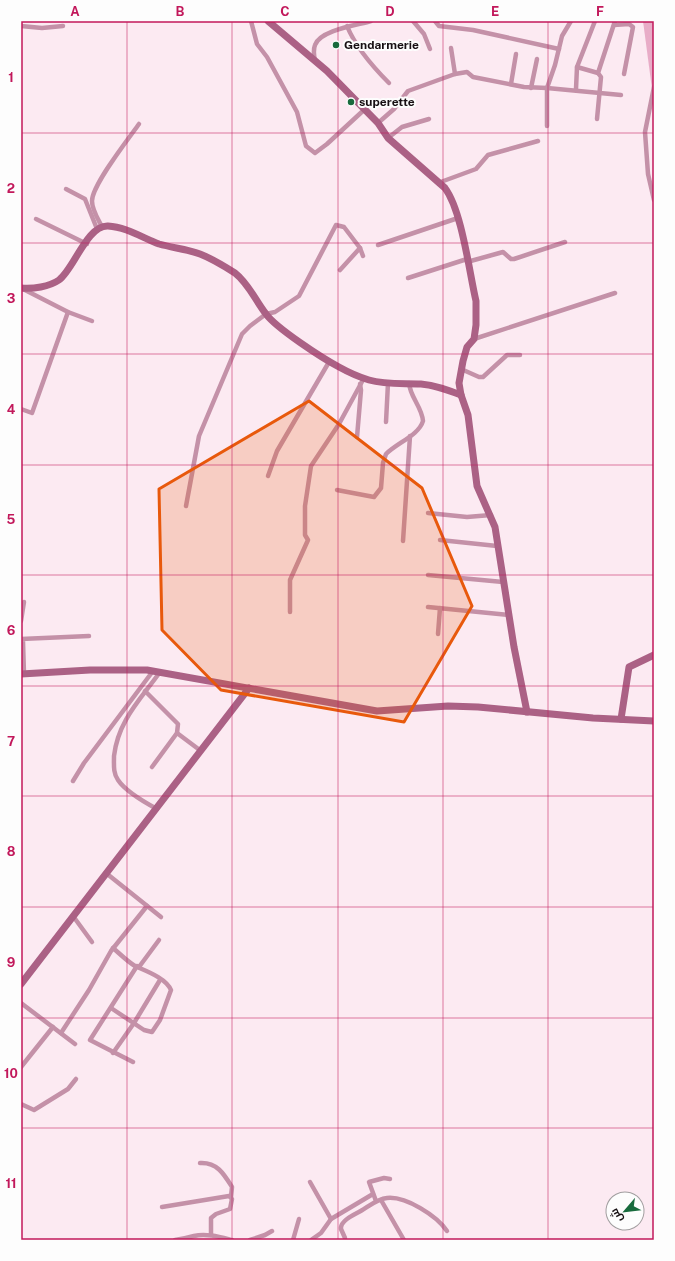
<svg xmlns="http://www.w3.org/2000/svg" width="675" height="1261" viewBox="0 0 675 1261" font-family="'Public Sans',Cairo,sans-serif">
  <rect width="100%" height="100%" fill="#fceaf2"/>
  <!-- green -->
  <path fill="#e8acc7" d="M643 21H654V104Z"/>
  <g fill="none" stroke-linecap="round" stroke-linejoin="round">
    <!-- street -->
    <g stroke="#c491a8" stroke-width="4.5">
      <path d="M251 21 257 44 267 57 297 112 306 146 315 153 327 144 365 109"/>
      <path d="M413 21 424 34 430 49"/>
      <path d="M435 21 439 26 473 30 559 49"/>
      <path d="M614 25 629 24 633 27 624 74"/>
      <path d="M21 26 42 28 63 26"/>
      <path d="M347 26C356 48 373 67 389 83"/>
      <path d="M451 48 455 74"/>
      <path d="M315 61C314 56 313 50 315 45 320 30 358 25 371 21"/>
      <path d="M577 67 598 73"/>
      <path d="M511 84 516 54"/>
      <path d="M654 87 645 132 648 174 654 200"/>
      <path d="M531 88 537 59"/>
      <path d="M576 89 577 67 595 21"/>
      <path d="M597 119 601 77 598 73 615 21"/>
      <path d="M378 123 394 109 408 91 455 74 467 72 473 77 524 87 547 88 555 65 562 36 571 21"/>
      <path d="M547 126V88L621 95"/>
      <path d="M388 138 402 127 429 119"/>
      <path d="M438 183 476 169 488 155 538 141"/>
      <path d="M66 189 85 199 97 229"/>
      <path d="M36 219 87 244"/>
      <path d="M102 227C98 219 92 210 92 201 92 185 129 138 139 124"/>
      <path d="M378 245 458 218"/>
      <path d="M467 262 503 252 511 259H514L565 242"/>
      <path d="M340 270 360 248"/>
      <path d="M408 278 467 259"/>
      <path d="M23 289 68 312 92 321"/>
      <path d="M474 339 615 293"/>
      <path d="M461 369 479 377H483L507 355H520"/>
      <path d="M21 409 32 413 68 312"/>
      <path d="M386 422 388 383"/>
      <path d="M357 437 361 390 360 384"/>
      <path d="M268 476 277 451 329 362"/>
      <path d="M337 490 374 497 381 488 383 463 386 454C397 443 419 435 423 421 422 407 410 397 409 383"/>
      <path d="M186 506 199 436 242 334 250 326 266 314 275 312 299 296 336 225 344 227 360 248 363 256"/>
      <path d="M428 513 467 517 491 515"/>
      <path d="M440 540 497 546"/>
      <path d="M403 541 410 436"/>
      <path d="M428 575 503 582"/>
      <path d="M428 607 509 615"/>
      <path d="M290 612V580L308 540 305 535V506L311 466 339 424 364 378"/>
      <path d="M21 621 24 602"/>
      <path d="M438 634 440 608"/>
      <path d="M24 674 23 641 21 639 89 636"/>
      <path d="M145 691 178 724 177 733 152 767"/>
      <path d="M177 733 201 751"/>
      <path d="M73 781 84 763 153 671"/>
      <path d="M157 809C144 802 126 792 118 780 113 773 114 765 114 756 118 721 140 700 160 672"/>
      <path d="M106 873 161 917"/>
      <path d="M73 916 92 942"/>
      <path d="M139 967 159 940"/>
      <path d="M21 1003 75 1044"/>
      <path d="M111 1008 144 1030 152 1032 160 1020 171 990C166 978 146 971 135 966 128 962 120 954 113 948"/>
      <path d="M61 1033 89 990 111 951 147 906"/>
      <path d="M113 1053 134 1023 160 980"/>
      <path d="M133 1062 90 1040 137 966"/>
      <path d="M21 1067 53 1027"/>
      <path d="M21 1104 34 1110 68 1089 76 1079"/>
      <path d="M200 1163C217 1162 224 1174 232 1187L231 1197"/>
      <path d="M310 1182 331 1219"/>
      <path d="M381 1200 404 1240"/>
      <path d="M376 1201 369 1182 384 1178 390 1179"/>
      <path d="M162 1207 229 1196 232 1199 230 1209 216 1214 211 1218V1235"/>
      <path d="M345 1238 341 1229C340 1222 351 1216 357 1213 367 1208 376 1199 387 1198 406 1196 437 1216 447 1231"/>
      <path d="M175 1240C182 1239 187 1238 194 1236 206 1233 220 1237 232 1240"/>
      <path d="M250 1240 265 1235 272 1231"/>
      <path d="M293 1240 299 1219"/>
      <path d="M311 1240 321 1233 331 1219 373 1194"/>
    </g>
    <!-- secondary -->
    <g stroke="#ab6185" stroke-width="7">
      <path d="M268 21 327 71 378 123 388 138 445 188C462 211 469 271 476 301V325L474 339 467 347 463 361 459 383 461 395 468 415 477 486 495 527 514 647 527 712"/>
      <path d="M21 288C33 289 49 287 59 280 74 269 87 225 108 226 126 227 143 238 159 244 173 248 187 249 200 254 213 259 224 266 235 273 249 284 255 300 266 314 276 328 322 358 339 367 348 372 359 377 369 380 386 385 404 383 421 384 435 385 448 390 461 395"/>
      <path d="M21 674 90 670H147L377 711 448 706 478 707 593 718 654 721"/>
      <path d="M621 719 629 667 654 655"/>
      <path d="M21 984 249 688"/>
    </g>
  </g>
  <!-- marked area -->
  <path fill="#e8590c" fill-opacity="0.2" stroke="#e8590c" stroke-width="3" stroke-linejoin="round" d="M309 401 422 488 472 606 404 722 221 690 162 630 159 489Z"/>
  <!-- grid -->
  <path fill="none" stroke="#c2185b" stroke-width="1" stroke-opacity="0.55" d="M127 21V1240M232 21V1240M338 21V1240M443 21V1240M548 21V1240M21 133H654M21 243H654M21 354H654M21 465H654M21 575H654M21 686H654M21 796H654M21 907H654M21 1018H654M21 1128H654"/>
  <!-- markers -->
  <g fill="#186b3d" stroke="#fdfdfd" stroke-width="1.5">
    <circle cx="336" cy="45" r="4"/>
    <circle cx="351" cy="102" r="4"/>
  </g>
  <g text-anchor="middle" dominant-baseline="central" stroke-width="4" stroke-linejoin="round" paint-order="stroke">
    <!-- poi labels -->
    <g font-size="12" font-weight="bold" fill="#171013" stroke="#fdfdfd" text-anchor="start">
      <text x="344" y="45">Gendarmerie</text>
      <text x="359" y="102">superette</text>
    </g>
  </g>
  <!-- border -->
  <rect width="675" height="1261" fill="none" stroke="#fdfdfd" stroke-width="44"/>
  <!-- north arrow -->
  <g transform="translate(625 1211) rotate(242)"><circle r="19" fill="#fdfdfd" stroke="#a19e9f"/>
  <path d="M0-3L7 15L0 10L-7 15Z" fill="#186b3d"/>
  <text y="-6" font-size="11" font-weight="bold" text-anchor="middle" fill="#171013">ش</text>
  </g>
  <rect x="22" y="22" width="631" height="1217" fill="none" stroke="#c2185b" stroke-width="1.5"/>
  <g font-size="13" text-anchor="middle" font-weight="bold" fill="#c2185b">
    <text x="75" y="16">A</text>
    <text x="180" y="16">B</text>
    <text x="285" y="16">C</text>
    <text x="390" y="16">D</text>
    <text x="495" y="16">E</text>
    <text x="600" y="16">F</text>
    <text x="11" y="82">1</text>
    <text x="11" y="193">2</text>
    <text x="11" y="303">3</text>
    <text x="11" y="414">4</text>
    <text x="11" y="524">5</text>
    <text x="11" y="635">6</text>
    <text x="11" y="746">7</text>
    <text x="11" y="856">8</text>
    <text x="11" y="967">9</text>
    <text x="11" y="1078">10</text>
    <text x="11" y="1188">11</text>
  </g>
</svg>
